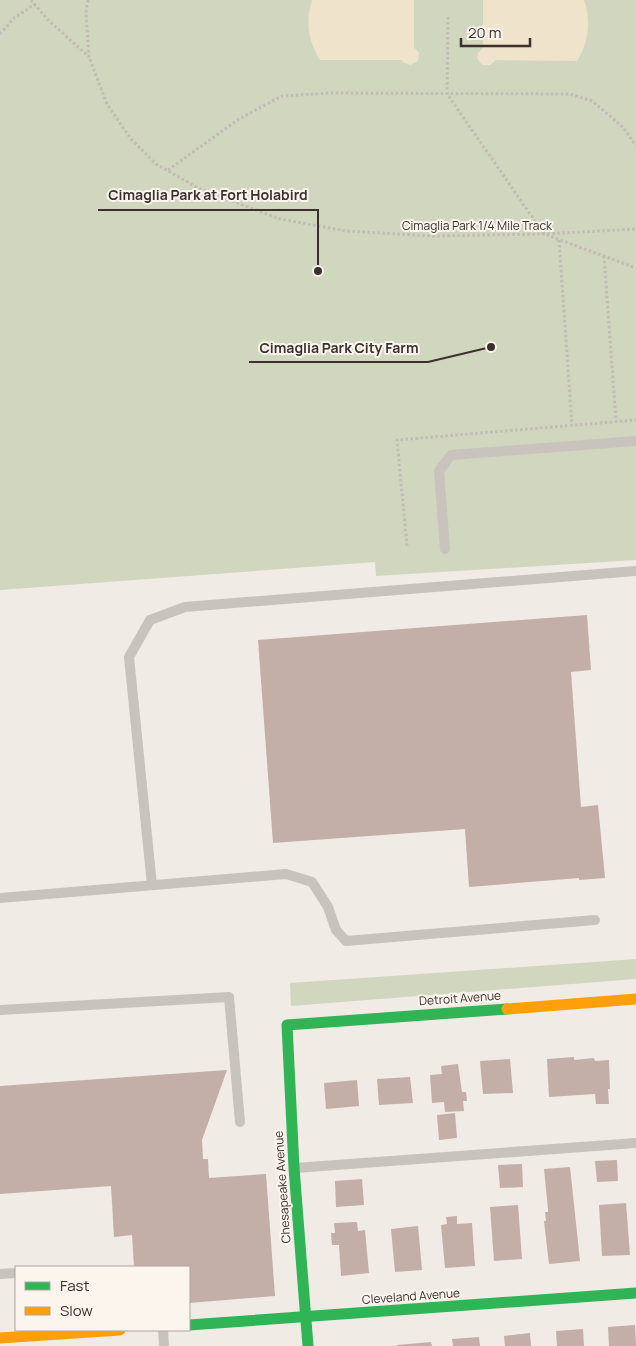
<svg xmlns="http://www.w3.org/2000/svg" width="636" height="1346" viewBox="0 0 636 1346" font-family="Manrope,sans-serif">
  <rect width="100%" height="100%" fill="#f0ebe5"/>
  <!-- green -->
  <g fill="#d1d6bf">
    <path d="M0 0H636V560L376 576 375 562 0 590Z"/>
    <path d="M636 959V979L291 1006 290 983Z"/>
  </g>
  <!-- sand -->
  <g fill="#efe3cc">
    <path d="M312 0H414V47L419 53 418 61 411 65 404 63 402 60H320C308 40 305 22 312 0Z"/>
    <path d="M483 0H584C591 20 589 42 577 61L496 60 490 65H482L477 58 478 53 483 48Z"/>
  </g>
  <!-- building -->
  <g fill="#c3afa7">
    <path d="M587 615 591 670 571 672 581 807 598 805 605 878 579 880V878L469 887 465 829 273 843 258 640Z"/>
    <path d="M574 1057V1060L594 1058 595 1061 609 1060 610 1089H608L609 1104H596L595 1094 549 1097 547 1059Z"/>
    <path d="M510 1059 513 1093 483 1094 480 1061Z"/>
    <path d="M458 1064 462 1092H466L467 1101H463L464 1111 445 1112 444 1102 432 1103 430 1075 442 1074 441 1066Z"/>
    <path d="M227 1070 202 1140 203 1159H208L209 1178 266 1174 275 1296 189 1303V1267H134L132 1235 114 1237 111 1186 0 1194V1086Z"/>
    <path d="M410 1077 413 1103 379 1105 377 1079Z"/>
    <path d="M357 1080 359 1106 326 1109 324 1083Z"/>
    <path d="M455 1113 457 1138 439 1140 437 1115Z"/>
    <path d="M617 1160 618 1181 597 1182 595 1161Z"/>
    <path d="M522 1164 523 1187 500 1188 498 1165Z"/>
    <path d="M570 1167 580 1261 549 1264 544 1221H546L545 1212H548V1209L544 1169Z"/>
    <path d="M362 1179 364 1205 336 1207 335 1181Z"/>
    <path d="M626 1203 630 1255 602 1256 599 1205Z"/>
    <path d="M518 1205 522 1259 494 1261 490 1207Z"/>
    <path d="M457 1216V1224L472 1223 475 1266 445 1268 441 1225 447 1224 446 1217Z"/>
    <path d="M357 1222 358 1231 365 1230 369 1273 341 1276 339 1245H332L331 1233H335L334 1223Z"/>
    <path d="M418 1226 422 1270 395 1272 391 1229Z"/>
    <path d="M635 1325 636 1346H609L608 1327Z"/>
    <path d="M583 1329 584 1346H557L556 1331Z"/>
    <path d="M530 1333 531 1346H505L504 1336Z"/>
    <path d="M479 1337 480 1346H453L452 1339Z"/>
    <path d="M431 1342 432 1346H397V1345Z"/>
  </g>
  <g fill="none" stroke-linecap="round" stroke-linejoin="round">
    <!-- path -->
    <g stroke="#c2bbb6" stroke-width="3" stroke-dasharray="2.5 2.5" stroke-linecap="butt">
      <path d="M31 0 47 19 88 56"/>
      <path d="M88 0 86 12 89 57 107 104 131 139 156 164 198 188 280 219 346 231 431 236 544 234 636 229"/>
      <path d="M448 17 447 94 544 234 636 268"/>
      <path d="M0 34 14 18 35 4"/>
      <path d="M168 170 239 119 282 96 330 93 570 94 592 101 623 127 636 146"/>
      <path d="M559 240 572 425"/>
      <path d="M604 256 616 421"/>
      <path d="M407 546 397 440 636 420"/>
    </g>
    <!-- lane -->
    <g stroke="#c9c3be" stroke-width="10">
      <path d="M445 549 439 471 451 455 636 441"/>
      <path d="M152 885 129 657 150 620 185 607 636 571"/>
      <path d="M0 898 286 874 312 882 328 907 336 930 346 941 595 920"/>
      <path d="M0 1010 229 997 240 1122"/>
      <path d="M295 1168 636 1143"/>
      <path d="M0 1274 16 1273"/>
      <path d="M163 1330 164 1346"/>
    </g>
    <!-- fast -->
    <g stroke="#30b455" stroke-width="11">
      <path d="M189 1325 636 1293"/>
      <path d="M308 1346 294 1168 287 1025 507 1009"/>
    </g>
    <!-- slow -->
    <g stroke="#ff9f0a" stroke-width="11">
      <path d="M507 1009 636 999"/>
      <path d="M0 1338 120 1330"/>
    </g>
  </g>
  <g text-anchor="middle" dominant-baseline="central" stroke-width="4" stroke-linejoin="round" paint-order="stroke">
    <!-- street labels -->
    <g font-size="12" fill="#3b302b" stroke="#fbf5ee">
      <text x="477" y="225">Cimaglia Park 1/4 Mile Track</text>
      <text transform="translate(460 998) rotate(-4)">Detroit Avenue</text>
      <text transform="translate(282 1187) rotate(-94)">Chesapeake Avenue</text>
      <text transform="translate(411 1296) rotate(-4)">Cleveland Avenue</text>
    </g>
  </g>
  <!-- callouts -->
  <path fill="none" stroke="#3b302b" stroke-width="2" d="M318 271L318 210H98M491 347L428 362H249"/>
  <g fill="#3b302b" stroke="#fbf5ee" stroke-width="2">
    <circle cx="318" cy="271" r="5"/>
    <circle cx="491" cy="347" r="5"/>
  </g>
  <g font-size="14" text-anchor="middle" font-weight="bold" fill="#3b302b" stroke="#fbf5ee" stroke-width="4" stroke-linejoin="round" paint-order="stroke">
    <text x="208" y="200">Cimaglia Park at Fort Holabird</text>
    <text x="339" y="353">Cimaglia Park City Farm</text>
  </g>
  <!-- legend -->
  <rect x="15" y="1266" width="175" height="65" fill="#fbf5ee" stroke="#aea6a0"/>
  <rect x="25" y="1282" width="25" height="8" fill="#30b455" stroke="#aea6a0"/>
  <text x="60" y="1291" font-size="15" fill="#3b302b">Fast</text>
  <rect x="25" y="1307" width="25" height="8" fill="#ff9f0a" stroke="#aea6a0"/>
  <text x="60" y="1316" font-size="15" fill="#3b302b">Slow</text>
  <!-- scale -->
  <path d="M461 38v8h69v-8" fill="none" stroke="#3b302b" stroke-width="2.5"/>
  <text x="468" y="38" font-size="15" fill="#3b302b" stroke="#fbf5ee" stroke-width="4" paint-order="stroke">20 m</text>
</svg>
